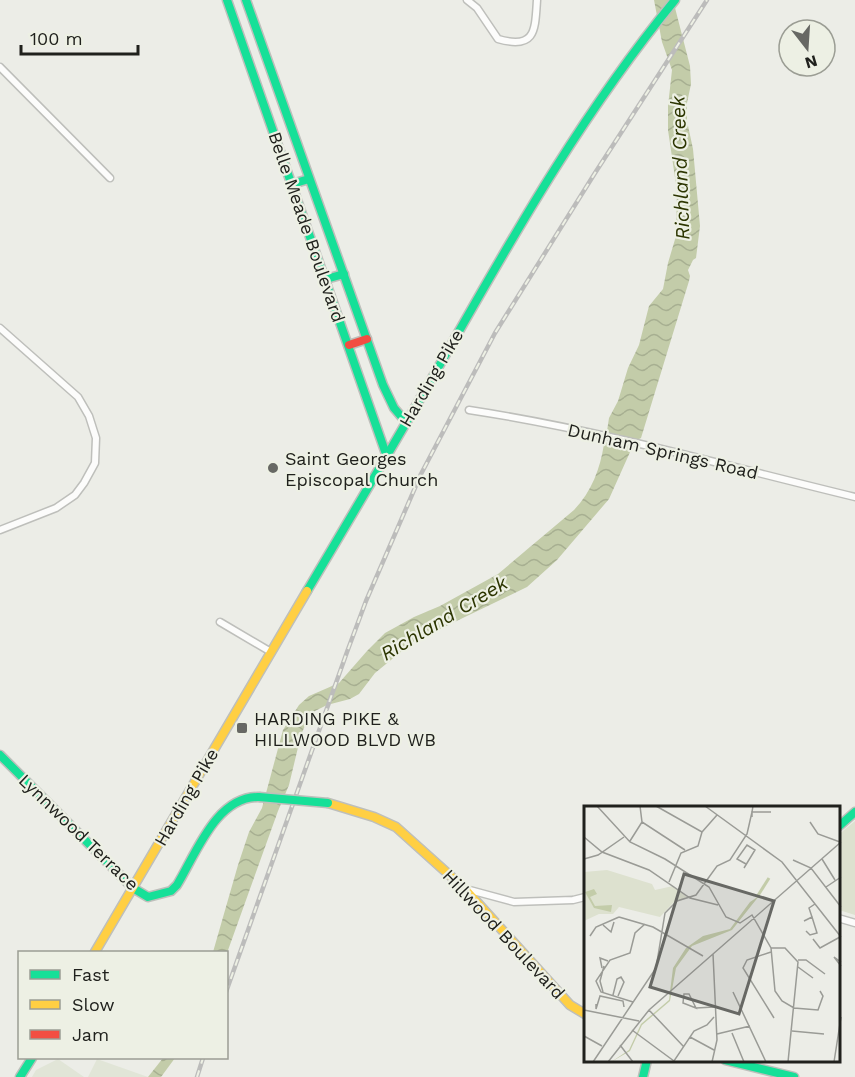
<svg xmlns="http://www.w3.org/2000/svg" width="855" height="1077" viewBox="0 0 855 1077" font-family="'Work Sans',sans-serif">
  <defs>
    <pattern id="water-waves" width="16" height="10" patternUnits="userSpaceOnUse" patternTransform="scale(1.5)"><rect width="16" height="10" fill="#c3cca9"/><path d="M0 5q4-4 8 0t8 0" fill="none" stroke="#a7af91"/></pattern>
  </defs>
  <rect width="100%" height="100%" fill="#ecede7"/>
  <!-- built -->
  <g fill="#e1e5d7">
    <path d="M58 1059 84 1077H32L36 1070Z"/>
    <path d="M97 1059 148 1077H88Z"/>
  </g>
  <!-- grass -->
  <path fill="#dde1cf" d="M855 821V915L839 910 838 835Z"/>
  <!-- water -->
  <g fill="url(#water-waves)">
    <path d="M654 0H673L690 66 691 84 687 103V121L693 149 700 226 696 258 693 260 688 270 690 276 689 281 641 438 635 441 609 499 557 560 527 587 413 642 375 673 359 694 350 699 327 705 315 711 307 721 301 735 289 785 278 811 227 953 213 952 238 865 249 832 262 808 283 730 299 705 309 696 339 683 367 651 385 633 414 617 440 606 498 574 574 510C592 491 600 469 604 444L609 441 610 436 607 431 609 418 618 401 628 368 639 345 649 306 663 289 668 263 676 236 677 191 668 130V106L672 70 662 42Z"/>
    <path d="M163 1058H175L161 1077H148Z"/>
  </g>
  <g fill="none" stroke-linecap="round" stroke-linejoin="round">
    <defs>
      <g id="street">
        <path d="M467 0 477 8 498 39C536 50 535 30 537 0"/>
        <path d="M0 67 110 178"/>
        <path d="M0 328 78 397 89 416 96 438 95 463 84 483 75 495 56 508 0 530"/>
        <path d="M469 410C600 430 727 466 855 497"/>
        <path d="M220 622 271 652"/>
        <path d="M466 889 514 902 573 900 585 897"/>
        <path d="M838 918 855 923"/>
      </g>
      <g id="fast">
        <path d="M227 0 386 454"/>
        <path d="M246 0 383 385 394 408 406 422"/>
        <path d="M292 184 309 179"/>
        <path d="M326 279 344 274"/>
        <path d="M307 591C355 510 403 429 450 347 518 227 587 107 675 0"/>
        <path d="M0 755 133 888 148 897 171 891 177 885C196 854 216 796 259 797"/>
        <path d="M838 827 855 812"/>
        <path d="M725 1060 794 1077"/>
        <path d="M20 1077 32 1058"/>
        <path d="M643 1077 647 1060"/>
      </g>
      <g id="slow">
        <path d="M328 803 374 817 396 827 465 889 570 1005 585 1014"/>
        <path d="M95 952 307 591"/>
      </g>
      <path id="jam" d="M349 345 367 339"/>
    </defs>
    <!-- street casing -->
    <use href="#street" stroke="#bebfbb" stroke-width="9"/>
    <!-- fast casing -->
    <use href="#fast" stroke="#bebfbb" stroke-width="11"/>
    <!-- slow casing -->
    <use href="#slow" stroke="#bebfbb" stroke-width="11"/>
    <!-- jam casing -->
    <use href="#jam" stroke="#bebfbb" stroke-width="11"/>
    <!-- street -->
    <use href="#street" stroke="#fcfcfb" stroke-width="6"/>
    <!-- fast -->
    <use href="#fast" stroke="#16e098" stroke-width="8"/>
    <!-- slow -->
    <use href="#slow" stroke="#ffcf43" stroke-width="8"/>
    <!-- jam -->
    <use href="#jam" stroke="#f24e42" stroke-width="8"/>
    <defs>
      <g id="rail">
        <path d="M226 992 347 652 366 601 421 474 495 333 595 173 707 0"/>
        <path d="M197 1077 203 1058"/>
      </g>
    </defs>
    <!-- rail casing -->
    <use href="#rail" stroke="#bcbcbb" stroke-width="4.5"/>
    <!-- rail -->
    <use href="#rail" stroke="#edf0e4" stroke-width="2" stroke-dasharray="7" stroke-linecap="butt"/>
    <defs>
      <path id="fast-bridge" d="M259 797 328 803"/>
    </defs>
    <!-- fast-bridge casing -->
    <use href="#fast-bridge" stroke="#bebfbb" stroke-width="11" stroke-linecap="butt"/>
    <!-- fast-bridge -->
    <use href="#fast-bridge" stroke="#16e098" stroke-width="8"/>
  </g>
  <!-- markers -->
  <g fill="#676864" stroke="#edf0e4" stroke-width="2">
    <circle cx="273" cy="468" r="6"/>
    <rect x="236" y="722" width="12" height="12" rx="3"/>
  </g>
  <g text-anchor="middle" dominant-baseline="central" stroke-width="4.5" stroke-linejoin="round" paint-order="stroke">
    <!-- street labels -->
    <g font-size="18" fill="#20211d" stroke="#edf0e4">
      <text transform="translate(307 227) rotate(71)">Belle Meade Boulevard</text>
      <text transform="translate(431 378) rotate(-60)">Harding Pike</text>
      <text transform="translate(663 451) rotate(13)">Dunham Springs Road</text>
      <text transform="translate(186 797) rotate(-60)">Harding Pike</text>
      <text transform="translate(79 832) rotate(44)">Lynnwood Terrace</text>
      <text transform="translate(504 934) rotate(47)">Hillwood Boulevard</text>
    </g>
    <!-- poi labels -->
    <g font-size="18" fill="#20211d" stroke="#edf0e4" text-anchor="start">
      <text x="285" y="458">Saint Georges<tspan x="285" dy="21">Episcopal Church</tspan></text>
      <text x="254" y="718">HARDING PIKE &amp;<tspan x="254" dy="21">HILLWOOD BLVD WB</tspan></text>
    </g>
    <!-- water labels -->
    <g font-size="20" font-style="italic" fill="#2c3500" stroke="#edf0e4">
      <text transform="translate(680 168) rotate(-92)">Richland Creek</text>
      <text transform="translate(444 618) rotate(-31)">Richland Creek</text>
    </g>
  </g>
  <!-- overview -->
  <g transform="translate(584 806)">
    <rect width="256" height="256" fill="#ecede7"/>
    <path d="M23 64 68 78 71 84 89 80 103 91 89 97 76 111 35 101 29 108H15L0 115V66Z" fill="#dde1cf"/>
    <path d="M10 83 13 88 6 91 11 100 28 99 27 106 10 102 1 86ZM175 90 148 124 108 140 92 162 86 195 58 219 46 245 27 256 45 244 57 218 85 194 89 162 102 142 119 130 146 123 166 96Z" fill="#c3cca9"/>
    <path fill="none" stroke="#c3cca9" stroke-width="3" d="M173 91 185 72"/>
    <path fill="none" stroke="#9a9b96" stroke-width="1.5" d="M13 0 46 36 81 53 125 81 142 111 156 117 168 109 187 142 191 185 198 195 210 202 234 204 239 190 236 185M56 0 58 16 101 44M72 0 118 26 133 9M121 0 198 56 257 131M169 0 168 6H187M226 16 234 28 256 36M0 31 18 46 65 64 106 92 134 99M46 35 58 16M0 53 14 49 40 31M238 53 251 74M209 54 227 62 257 101M160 62 171 44 163 39 153 53 162 58M85 76 97 47 114 40 118 26M242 81 257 71M35 111 69 121 119 150M220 115 228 111 225 102 231 98M19 119 27 126 30 116M222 125 226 129 233 127 228 111M6 130 12 121 35 111M229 133 236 142 256 131M187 142H201L214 156 204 256M187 146 163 154 159 162 190 212M214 154H222L241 168M257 156 250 151 257 160M214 161 229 172M18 162 16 152 24 155M19 186 16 175 20 160M149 186 182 256M100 188H105L112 202 99 197ZM29 189 33 173 37 171 40 176 34 190M49 196 17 186 12 175 26 154 46 147 51 127 61 118M12 198V203L16 190 39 195 40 201M112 202 130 201M0 204 55 215M65 204 100 241M48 224 90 255 110 225 123 219 130 211M208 225 240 228M148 227 160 256M133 228 166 220M0 230 18 240M106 231 130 244M36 239 49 256M9 256 72 162 81 107 93 95 112 89 133 60 146 54 163 28 168 6V11M24 256 65 204 257 36M128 256 133 234 129 148M250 256 257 211"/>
    <path fill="#676864" fill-opacity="0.15" stroke="#676864" stroke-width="3" d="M100 68 190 95 155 208 66 181Z"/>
    <rect width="256" height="256" fill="none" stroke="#20211d" stroke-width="3"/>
  </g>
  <!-- legend -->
  <rect x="18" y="951" width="210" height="108" fill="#edf0e4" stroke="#9b9d94" stroke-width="1.5"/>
  <rect x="30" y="970" width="30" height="9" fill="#16e098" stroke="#9b9d94" stroke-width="1.5"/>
  <text x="72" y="981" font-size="18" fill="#20211d">Fast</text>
  <rect x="30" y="1000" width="30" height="9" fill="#ffcf43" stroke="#9b9d94" stroke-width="1.5"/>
  <text x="72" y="1011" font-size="18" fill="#20211d">Slow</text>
  <rect x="30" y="1030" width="30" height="9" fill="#f24e42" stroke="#9b9d94" stroke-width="1.5"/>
  <text x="72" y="1041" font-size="18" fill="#20211d">Jam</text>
  <!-- north arrow -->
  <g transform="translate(807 48) rotate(163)"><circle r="28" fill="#edf0e4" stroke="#9b9d94" stroke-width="1.5"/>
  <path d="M0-4.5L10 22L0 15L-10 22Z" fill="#676864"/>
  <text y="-9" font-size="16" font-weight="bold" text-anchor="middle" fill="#20211d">N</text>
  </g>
  <!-- scale -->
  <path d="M21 45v9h117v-9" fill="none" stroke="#20211d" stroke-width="3"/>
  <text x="30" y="45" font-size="18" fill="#20211d" stroke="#edf0e4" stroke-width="4.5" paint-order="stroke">100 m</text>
</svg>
